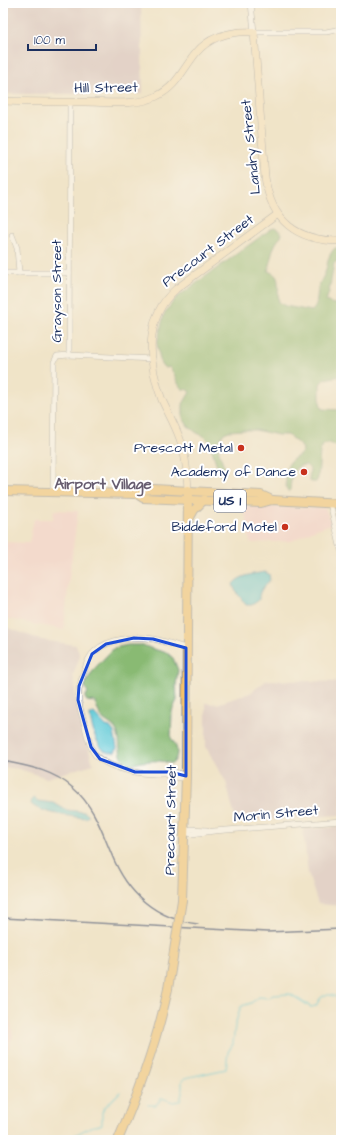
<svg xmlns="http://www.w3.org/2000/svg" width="344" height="1143" viewBox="0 0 344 1143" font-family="'Architects Daughter',sans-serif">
  <rect width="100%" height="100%" fill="#fff"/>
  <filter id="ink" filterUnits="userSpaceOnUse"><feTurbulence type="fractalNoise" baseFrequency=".025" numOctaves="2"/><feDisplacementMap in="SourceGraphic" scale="8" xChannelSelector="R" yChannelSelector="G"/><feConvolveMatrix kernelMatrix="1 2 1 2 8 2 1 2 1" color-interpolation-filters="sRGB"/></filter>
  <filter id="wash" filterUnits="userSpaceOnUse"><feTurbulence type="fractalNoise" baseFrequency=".012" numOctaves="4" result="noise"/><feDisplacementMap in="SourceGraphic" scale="16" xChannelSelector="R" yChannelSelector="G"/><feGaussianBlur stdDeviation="0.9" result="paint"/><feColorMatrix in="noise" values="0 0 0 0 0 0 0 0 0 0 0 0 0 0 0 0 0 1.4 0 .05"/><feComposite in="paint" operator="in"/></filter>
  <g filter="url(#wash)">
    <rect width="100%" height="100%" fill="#f0e4c8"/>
    <!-- built -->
    <g fill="#f7cfd0">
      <path d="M244 506 325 508 332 524 314 530 292 541 250 543Z"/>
      <path d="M54 510 78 511 69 578 64 630 3 618V542L29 543 34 519H53Z"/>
      <path d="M3 973 13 1037 3 1063Z"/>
    </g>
    <!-- industrial -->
    <g fill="#d2bdc5">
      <path d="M3 3H141L143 94H3Z"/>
      <path d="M3 626 42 640 76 645 80 656 73 675 75 687V697L93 764 47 778 19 769 3 767Z"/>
      <path d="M267 680 341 682V815L236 822 226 782 206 747V703L217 704 250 693Z"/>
      <path d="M341 827V906L318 904 308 874 303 829Z"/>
    </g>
    <!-- forest -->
    <g fill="#89ba73" stroke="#527468">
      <path d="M275 228 282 233 281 237C272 244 271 260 268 271 270 272 275 274 276 276 280 281 277 296 279 302L285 306 312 311C319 305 316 293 319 285 321 281 323 277 325 273 328 264 327 256 335 248H341V261H337L334 263 329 292 326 301 330 303 341 305V376L324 379 320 384V403L322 409 341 410V448L329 443 323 445 320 451 318 478 316 482H312L309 481 310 469 306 465C291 465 291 479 290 491L289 492 286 488C286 480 285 468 290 462 294 457 299 457 303 451L302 447 288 435H278L255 430H243L229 431 224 433 218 442 219 452 225 469V474L222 476 220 475 209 441 204 436 197 433 188 426 183 418V404L190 392 186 389H182C175 381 176 374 169 367L166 368 161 365 157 344 161 327 164 314 176 298 271 229Z"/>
      <path d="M128 645H143L150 648 167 653 173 658 178 670 176 685 177 700 172 711 171 738C178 747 179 755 173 763 167 764 165 761 160 761 152 760 136 762 130 766 116 757 122 745 117 732 115 726 108 723 103 719 99 715 97 707 95 702L87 701 85 698 88 692 85 688V684L95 668 114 648Z"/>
    </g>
    <!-- water -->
    <g fill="#5bc7d4" stroke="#3b7b99">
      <path d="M265 572 269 574 270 580C264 587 258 591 259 600L252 605H246L235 590 233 584C240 575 254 574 265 572Z"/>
      <path d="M94 713 106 726 110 727 114 732 117 748 115 752C115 752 109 752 108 752 97 750 91 725 90 715Z"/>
      <path d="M34 798 38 801 53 803 67 810 85 812 89 816 86 818C74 817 39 813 31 804L32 799Z"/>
    </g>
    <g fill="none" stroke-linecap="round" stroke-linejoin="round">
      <!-- stream -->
      <g stroke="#5bc7d4" stroke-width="1.5">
        <path d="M148 1105H156L162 1098 173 1102 180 1101 182 1093V1081L185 1078 226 1069 228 1052 233 1044 235 1025 240 1009 242 1006 251 1003 259 997 269 998 273 995 290 994 311 1007 316 1006C322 992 328 993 341 999"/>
        <path d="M64 1140C73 1137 81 1132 90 1127 94 1125 97 1127 102 1124V1112L104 1108 120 1092"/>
      </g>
    </g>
  </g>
  <g filter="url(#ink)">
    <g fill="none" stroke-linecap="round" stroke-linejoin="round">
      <defs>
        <g id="street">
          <path d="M251 3 254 32H326L341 29"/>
          <path d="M12 235 17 248 19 273"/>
          <path d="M3 273H69"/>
          <path d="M69 355 153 359"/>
          <path d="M53 492 54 362 57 356 69 355 70 102"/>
          <path d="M330 503 341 550"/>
          <path d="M165 774C172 779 178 779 186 776"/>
          <path d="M186 776C181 774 177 772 171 772 168 772 166 774 163 774 143 775 111 770 96 756 89 749 86 729 83 719 77 700 77 691 84 672 86 664 89 656 95 651 109 638 136 636 154 639 164 641 175 645 186 648"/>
          <path d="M185 832 192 834 214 831 341 821"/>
          <path d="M185 832 191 829 207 830"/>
        </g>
        <g id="secondary">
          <path d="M3 101C30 102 58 102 85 102 106 102 136 106 155 97 177 87 182 70 196 53 211 35 233 31 254 32L265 177C271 222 297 241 341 241"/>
          <path d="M188 490C187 473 186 456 180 439 175 425 168 413 162 400 148 363 143 318 176 289L278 214"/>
        </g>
        <g id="primary">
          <path d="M3 491 137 494 143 498 261 503 272 500 341 504"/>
          <path d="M137 494 144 490 154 489 261 495 272 500"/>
          <path d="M188 521 194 510 204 500"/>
          <path d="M182 900 186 776 188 490"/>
          <path d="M118 1140C139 1091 157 1041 168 989"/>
        </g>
      </defs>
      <!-- street casing -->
      <use href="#street" stroke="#868a93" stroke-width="6"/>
      <!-- secondary casing -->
      <use href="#secondary" stroke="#868a93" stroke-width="8"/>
      <!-- primary casing -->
      <use href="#primary" stroke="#868a93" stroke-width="10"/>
      <!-- street -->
      <use href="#street" stroke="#fff" stroke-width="5"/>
      <!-- secondary -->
      <use href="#secondary" stroke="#fbe6c3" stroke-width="7"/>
      <!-- primary -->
      <use href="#primary" stroke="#f4c16a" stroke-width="8"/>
      <!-- rail -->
      <g stroke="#1b2f5e" stroke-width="1.5">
        <path d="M3 761C28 766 53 770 73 788 93 805 101 829 111 853 127 893 155 919 198 924"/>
        <path d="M3 918 267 932 341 929"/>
      </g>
      <defs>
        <path id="primary-bridge" d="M168 989 182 900"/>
      </defs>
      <!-- primary-bridge casing -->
      <use href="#primary-bridge" stroke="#868a93" stroke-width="10" stroke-linecap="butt"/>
      <!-- primary-bridge -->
      <use href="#primary-bridge" stroke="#f4c16a" stroke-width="8"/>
    </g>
  </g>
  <!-- marked area -->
  <path d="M0 0H344V1143H0ZM134 638 153 639 186 648V776L170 772H135L100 759 91 747 78 700 79 686 92 654 106 644Z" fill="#f0e4c8" fill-opacity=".55" fill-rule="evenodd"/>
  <path fill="none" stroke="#1d4ed8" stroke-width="3" stroke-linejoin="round" d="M134 638 153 639 186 648V776L170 772H135L100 759 91 747 78 700 79 686 92 654 106 644Z"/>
  <!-- markers -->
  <g fill="#c8321e" stroke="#fff" stroke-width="1.5">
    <circle cx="241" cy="448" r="4"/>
    <circle cx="304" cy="472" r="4"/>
    <circle cx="285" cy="527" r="4"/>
  </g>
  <g text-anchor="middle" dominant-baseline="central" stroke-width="4" stroke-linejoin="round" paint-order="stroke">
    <!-- shield labels -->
    <rect fill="#fff" stroke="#5f6d8e" stroke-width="1" x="214" y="490" width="32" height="22" rx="3"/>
    <g font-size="13" font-weight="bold" fill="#1b2f5e">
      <text x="230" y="501">US 1</text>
    </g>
    <!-- street labels -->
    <g font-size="14" fill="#1b2f5e" stroke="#fff">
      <text transform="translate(106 88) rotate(-1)">Hill Street</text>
      <text transform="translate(251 147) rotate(-96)">Landry Street</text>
      <text transform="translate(208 251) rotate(-37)">Precourt Street</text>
      <text transform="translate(57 291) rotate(-90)">Grayson Street</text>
      <text transform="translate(276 814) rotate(-5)">Morin Street</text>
      <text transform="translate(171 820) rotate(-89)">Precourt Street</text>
    </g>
    <!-- poi labels -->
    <g font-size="14" fill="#1b2f5e" stroke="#fff" text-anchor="end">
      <text x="233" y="448">Prescott Metal</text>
      <text x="296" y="472">Academy of Dance</text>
      <text x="277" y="527">Biddeford Motel</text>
    </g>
    <!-- neighbourhood labels -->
    <g font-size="15" font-weight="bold" fill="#675d70" stroke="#fff">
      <text x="103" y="484">Airport Village</text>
    </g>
  </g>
  <!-- margin -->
  <rect width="344" height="1143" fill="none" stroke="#fff" stroke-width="16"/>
  <!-- scale -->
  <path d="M28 44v6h68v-6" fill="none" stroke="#1b2f5e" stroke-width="2"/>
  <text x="34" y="44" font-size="12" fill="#1b2f5e" stroke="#ffffff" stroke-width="3" paint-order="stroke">100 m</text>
</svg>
